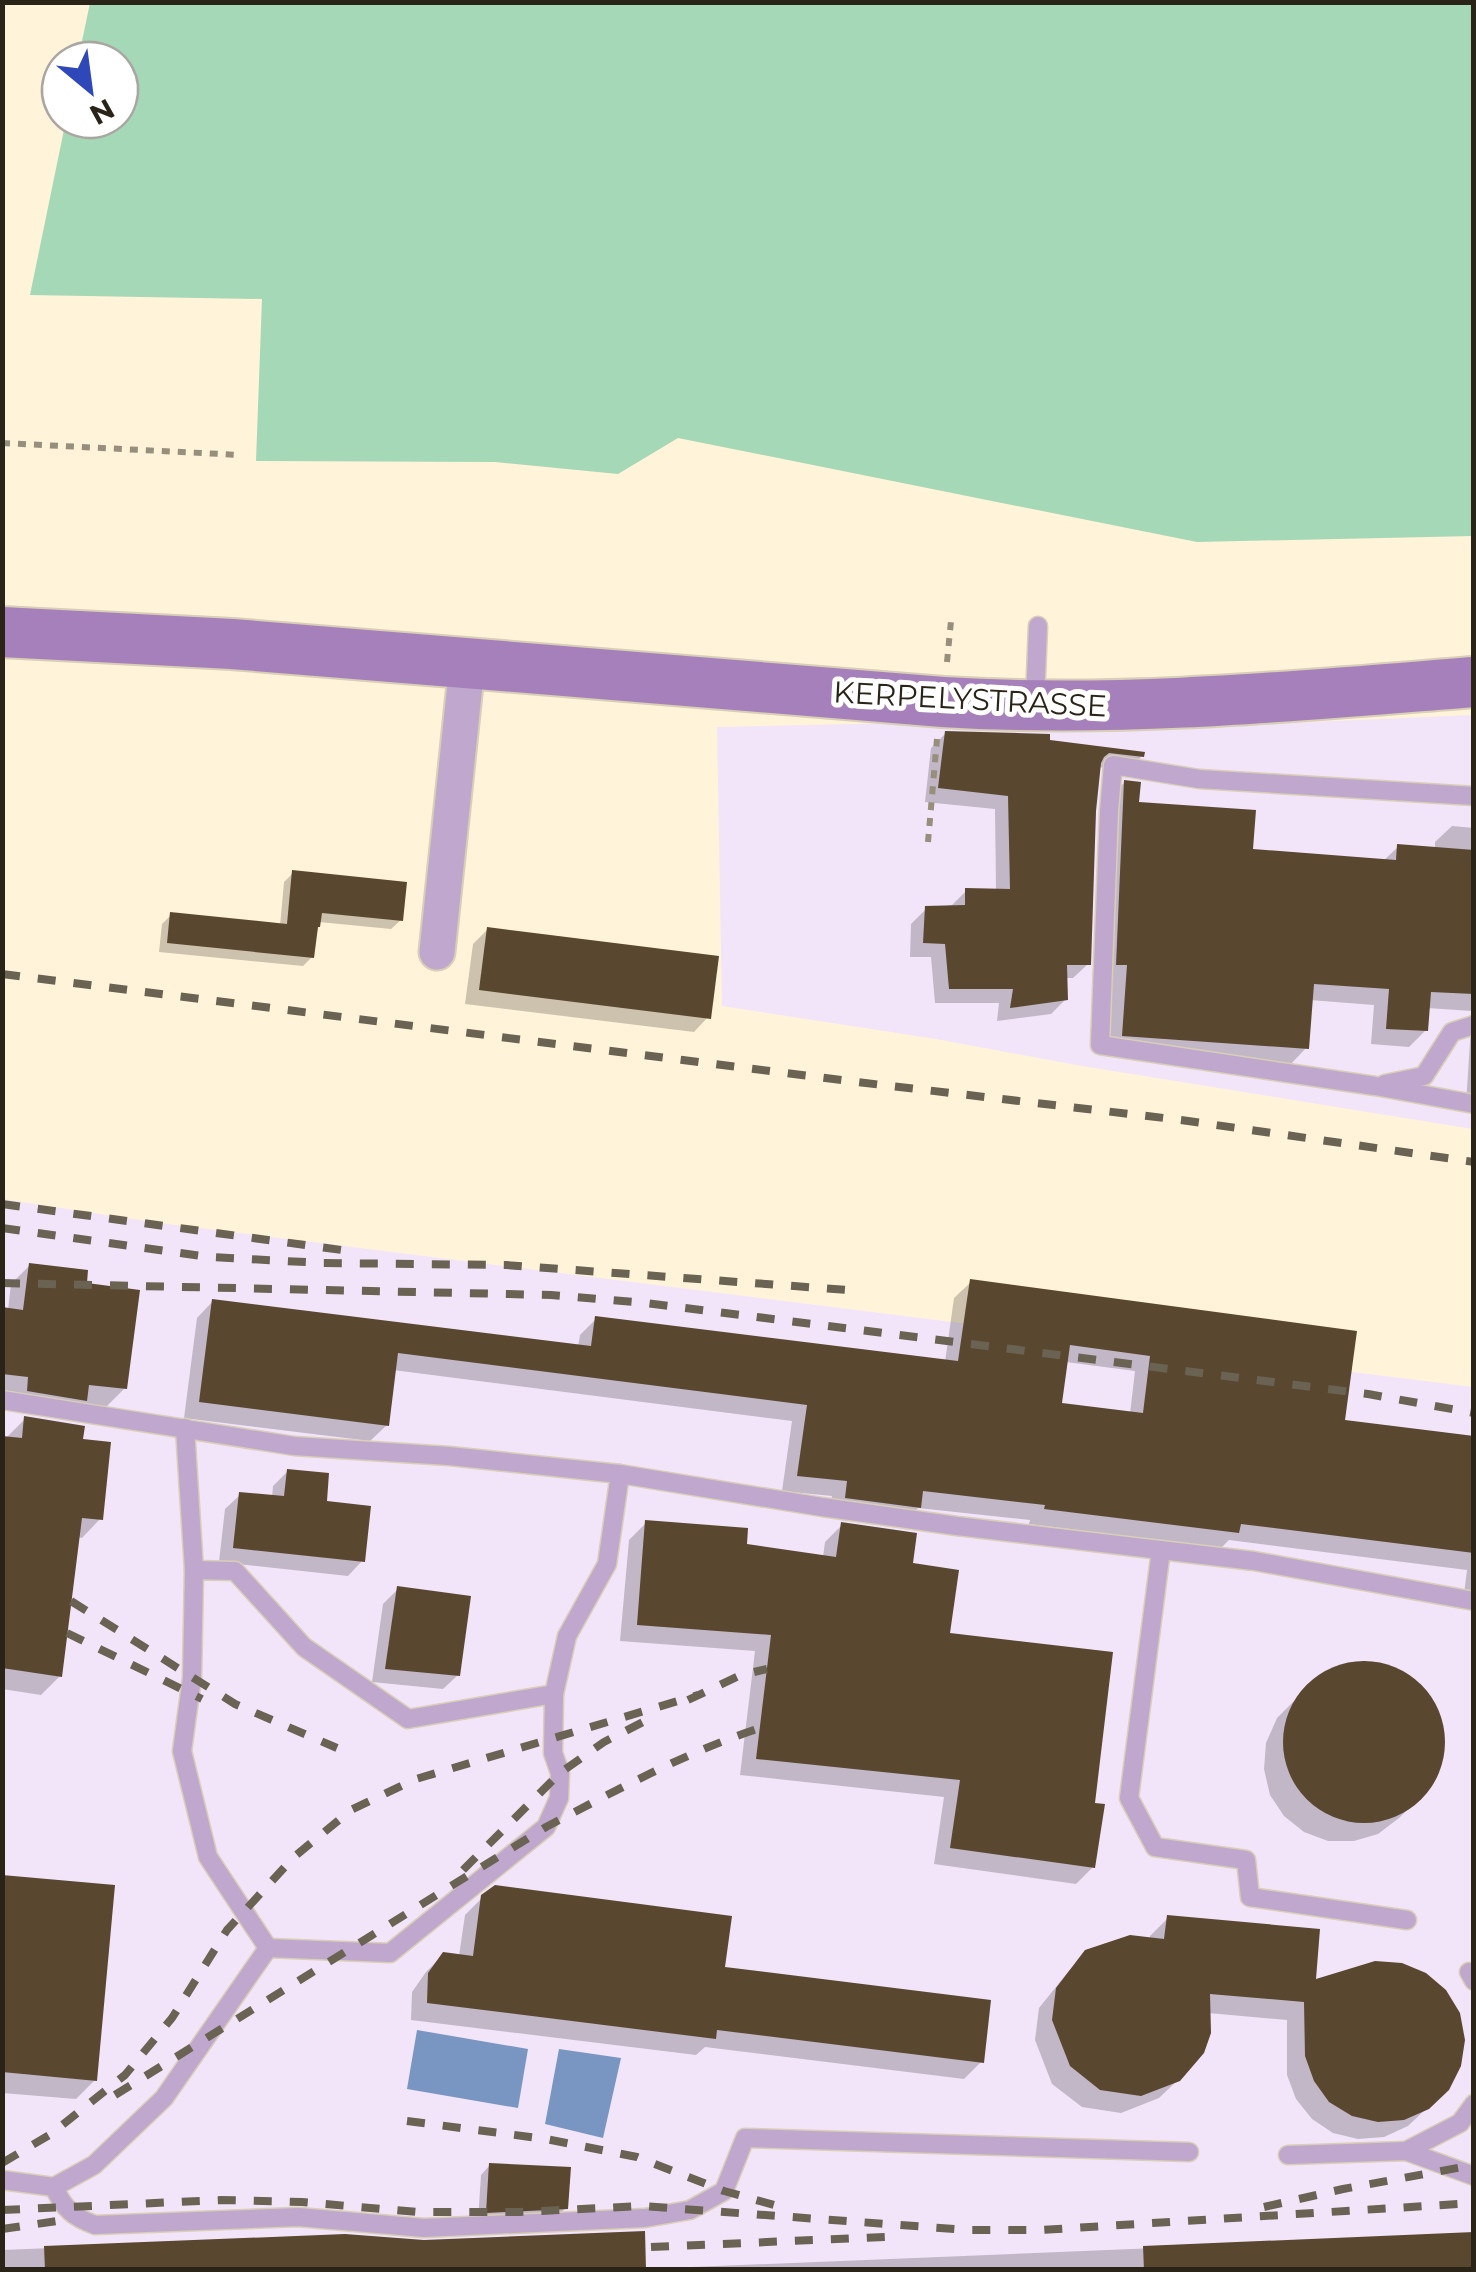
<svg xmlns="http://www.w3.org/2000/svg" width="1476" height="2272" viewBox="0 0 1476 2272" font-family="Montserrat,sans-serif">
  <rect width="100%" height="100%" fill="#fff3d9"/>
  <!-- industrial -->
  <g fill="#f2e5f9">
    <path d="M1473 715V1129L1082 1066 936 1039 722 1006 717 727 946 722 1073 732Z"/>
    <path d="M2 1199 152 1222 1473 1387V2269H3Z"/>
  </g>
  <!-- green -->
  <path fill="#a4d8b6" d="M90 3H1473V536L1197 542 678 438 618 474 495 462 256 461 262 299 30 295 66 120H120V60H78Z"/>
  <!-- water -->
  <g fill="#7996c3">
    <path d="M417 2030 528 2049 518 2108 407 2089Z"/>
    <path d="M559 2049 621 2058 603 2138 545 2124Z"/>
  </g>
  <!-- shadow -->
  <g fill="#0003" fill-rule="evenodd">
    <path d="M946 733 1047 742 1142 756 1127 771 1098 767 1088 964 1073 978H1065L1066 999 1051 1014 997 1021 999 1003H935L931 957H910L911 924 926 909 952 905 966 891H996L995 809 925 802 931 748Z"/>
    <path d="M1125 782 1136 804 1250 852 1383 861 1398 847 1435 849V842L1452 826 1474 828V1104H1466L1472 1011 1427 1008 1426 1030 1409 1047 1371 1044 1374 1005 1310 1000 1306 1048 1290 1065 1107 1051 1112 980H1100L1109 798Z"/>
    <path d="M293 873 401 920 391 929 319 922 312 957 303 966 159 952 162 924 171 915 280 926 284 882Z"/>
    <path d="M487 930 708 1017 694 1032 465 1004 473 944Z"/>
    <path d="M30 1265 84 1285 125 1388 106 1407 2 1394V1310H8L11 1284Z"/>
    <path d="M971 1282 1342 1422 1474 1439V1595L1464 1594 1467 1570 1229 1540 1221 1548 1029 1524 1030 1520 918 1508 902 1523 830 1513 832 1496 782 1491 792 1421 393 1370 387 1425 370 1441 184 1418 197 1318 213 1301 578 1347 580 1335 596 1319 945 1362 954 1298ZM1066 1362 1135 1371 1130 1414 1060 1405Z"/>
    <path d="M25 1419 81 1441 100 1519 82 1538 77 1537 60 1676 41 1695 2 1689V1438H6Z"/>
    <path d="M288 1471 324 1504 362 1561 348 1576 219 1562 225 1509 240 1495 272 1498 273 1486Z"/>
    <path d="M646 1523 744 1546 823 1557 825 1542 842 1525 910 1566 947 1636 1093 1805V1867L1076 1884 934 1864 944 1797 740 1775 755 1651 620 1641 629 1540Z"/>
    <path d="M398 1589 458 1675 443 1689 372 1682 383 1604Z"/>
    <path d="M1367 1663 1393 1668 1415 1682 1432 1703 1441 1726 1442 1752 1435 1776 1420 1798 1399 1818 1378 1834 1354 1841H1328L1304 1832 1284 1816 1270 1795 1264 1769 1266 1743 1277 1718 1317 1678 1340 1667Z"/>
    <path d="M2 1878 95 2080 76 2099 2 2093Z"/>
    <path d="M483 1897 723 1969 981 2062 964 2079 705 2047 696 2055 411 2020 412 1992 426 1972 444 1954 459 1956 465 1915Z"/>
    <path d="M1168 1918 1313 1982 1447 2089 1408 2126 1384 2137 1358 2139 1333 2133 1312 2119 1296 2099 1287 2075V2020L1208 2013 1179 2079 1159 2098 1121 2113 1082 2107 1052 2084 1035 2040 1039 2008 1068 1972 1087 1952 1150 1940V1936Z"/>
    <path d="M490 2165 566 2208 556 2217 478 2221 481 2175Z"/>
    <path d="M1474 2235V2270H2V2250L345 2236 643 2269Z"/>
  </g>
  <!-- building -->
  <g fill="#5a472f" fill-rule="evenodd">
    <path d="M945 731 1050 734V740L1145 752 1144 757 1109 753 1104 757 1101 763 1096 811 1091 965H1067L1068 1000 1010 1008 1013 989H949L945 944 923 943 925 906 965 905V888L1010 889 1008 796 938 788Z"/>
    <path d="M1124 780 1141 782 1139 802 1256 810 1253 849 1396 860 1397 844 1474 850V994L1431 992 1428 1031 1386 1029 1389 989 1314 984 1309 1049 1122 1036 1127 965H1116Z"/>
    <path d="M292 870 407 882 403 921 322 913 320 927H318L314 958 167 943 170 912 287 924Z"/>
    <path d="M487 927 719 956 711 1019 479 990Z"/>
    <path d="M29 1263 88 1270 87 1283 140 1290 127 1389 89 1385 87 1401 27 1391 28 1377 2 1374V1307L23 1310Z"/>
    <path d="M970 1279 1357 1331 1345 1420 1474 1436V1553L1241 1524 1239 1533 1044 1509 1045 1505 923 1491 921 1508 845 1498 847 1481 797 1476 807 1405 398 1353 389 1426 199 1402 212 1299 591 1346 595 1316 958 1361ZM1070 1345 1150 1356 1143 1413 1062 1403Z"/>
    <path d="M24 1416 85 1426 83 1439 111 1442 103 1520 82 1518 62 1677 2 1668V1436L22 1438Z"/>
    <path d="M287 1469 329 1473 327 1501 371 1506 365 1562 233 1548 239 1492 284 1496Z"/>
    <path d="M645 1520 748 1528 747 1544 836 1557 841 1522 917 1533 913 1563 959 1570 950 1633 1113 1652 1095 1803 1105 1804 1095 1868 950 1848 960 1780 756 1759 771 1635 637 1625Z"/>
    <path d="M397 1586 471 1596 460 1676 385 1669Z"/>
    <circle cx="1364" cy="1742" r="81"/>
    <path d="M2 1875 115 1885 97 2081 2 2072Z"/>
    <path d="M495 1885 732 1916 725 1967 991 2000 984 2063 717 2030 716 2039 427 2003 428 1973 443 1952 473 1956 481 1895Z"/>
    <path d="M1167 1915 1320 1929 1316 1979 1375 1961 1402 1963 1426 1973 1446 1990 1460 2013 1465 2040 1461 2066 1449 2090 1429 2109 1404 2120 1378 2122 1352 2116 1329 2102 1314 2081 1305 2056 1304 2002 1210 1994 1211 2033 1204 2053 1180 2081 1141 2096 1100 2090 1070 2066 1052 2020 1056 1988 1085 1950 1130 1935 1164 1939Z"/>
    <path d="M489 2163 571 2167 568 2209 486 2213Z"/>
    <path d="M645 2231 646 2270H45L44 2246 345 2234 424 2240Z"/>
    <path d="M1474 2232V2270H1144L1143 2246Z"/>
  </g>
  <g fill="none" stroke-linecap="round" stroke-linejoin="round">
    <defs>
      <g id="lane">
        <path d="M1035 700 1038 626"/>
        <path d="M1474 796 1199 779 1113 765 1109 811 1100 1045 1375 1086 1474 1104"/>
        <path d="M1385 1084 1424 1076 1452 1032 1474 1025"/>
        <path d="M2 1400 294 1446 449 1456 620 1474 607 1564 567 1636 554 1694 553 1753 560 1773 559 1798 546 1827 390 1953 268 1948 164 2098 94 2165 54 2187"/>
        <path d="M185 1428 194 1570"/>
        <path d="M620 1474 822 1507 957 1526 1254 1561 1474 1601"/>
        <path d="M1161 1550 1129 1798 1155 1847 1246 1860 1250 1897 1407 1920"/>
        <path d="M268 1948 208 1857 182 1751 192 1678 194 1570 235 1571 304 1647 408 1719 554 1694"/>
        <path d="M1469 1972 1474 1981"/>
        <path d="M1406 2151 1460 2123 1474 2104"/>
        <path d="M1288 2155 1406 2151 1474 2176"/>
        <path d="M2 2180 54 2187C64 2209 73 2217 95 2225L298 2217 424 2228 645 2218 690 2210 724 2191 745 2138 1189 2152"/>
      </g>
      <path id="street" d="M437 952 467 665"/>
      <path id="secondary" d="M2 632 232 644 943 702C1120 713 1297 696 1474 682"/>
    </defs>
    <!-- lane casing -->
    <use href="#lane" stroke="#d9ceb6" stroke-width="21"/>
    <!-- street casing -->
    <use href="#street" stroke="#d9ceb6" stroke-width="39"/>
    <!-- secondary casing -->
    <use href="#secondary" stroke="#d9ceb6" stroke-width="54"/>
    <!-- path -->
    <g stroke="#978e7b" stroke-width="6" stroke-dasharray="8 8" stroke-linecap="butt">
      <path d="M2 443 241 455"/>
      <path d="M947 662 951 621"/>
      <path d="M928 842 937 739"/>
    </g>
    <!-- lane -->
    <use href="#lane" stroke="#bfa7ce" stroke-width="18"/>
    <!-- street -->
    <use href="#street" stroke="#bfa7ce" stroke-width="35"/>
    <!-- secondary -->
    <use href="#secondary" stroke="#a580ba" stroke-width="50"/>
    <!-- rail -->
    <g stroke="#6a6252" stroke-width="8" stroke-dasharray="18 18" stroke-linecap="butt">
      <path d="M2 974 857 1082 1181 1120 1474 1162"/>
      <path d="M2 1204 349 1251"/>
      <path d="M2 1228 209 1257 323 1263 506 1265 848 1290"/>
      <path d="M2 1283 551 1295 646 1303 1368 1394 1474 1413"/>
      <path d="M71 1601 235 1704 337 1748"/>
      <path d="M67 1633 202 1699"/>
      <path d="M688 1700 741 1675 767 1669"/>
      <path d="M463 1870 560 1773 604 1742 643 1722"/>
      <path d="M115 2095 546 1827C615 1791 686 1752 760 1728"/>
      <path d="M407 2121 546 2139 637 2157 724 2191 785 2208"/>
      <path d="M2 2163 51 2134 125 2075 172 2018 227 1930 294 1857 351 1810 416 1779 698 1695"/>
      <path d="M1264 2207 1343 2189 1474 2165"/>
      <path d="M2 2210 221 2200 302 2202 417 2212H520L642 2206 968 2230H1041L1474 2203"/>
      <path d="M2 2229 71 2219"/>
      <path d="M651 2247 885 2237"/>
    </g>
  </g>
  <g text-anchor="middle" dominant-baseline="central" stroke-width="10" stroke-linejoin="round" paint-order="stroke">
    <!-- street labels -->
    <g font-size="30" fill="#2a2418" stroke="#fff">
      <text transform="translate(970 699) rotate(3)">KERPELYSTRASSE</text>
    </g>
  </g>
  <!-- border -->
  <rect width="1476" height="2272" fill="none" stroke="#2a2418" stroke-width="10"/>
  <!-- north arrow -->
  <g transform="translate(90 90) rotate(151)"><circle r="48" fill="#ffffff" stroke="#aaa7a3" stroke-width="2.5"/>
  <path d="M0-8L18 38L0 25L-18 38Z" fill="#2f48b9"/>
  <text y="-15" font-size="28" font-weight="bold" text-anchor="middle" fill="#2a2418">N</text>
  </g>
</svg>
